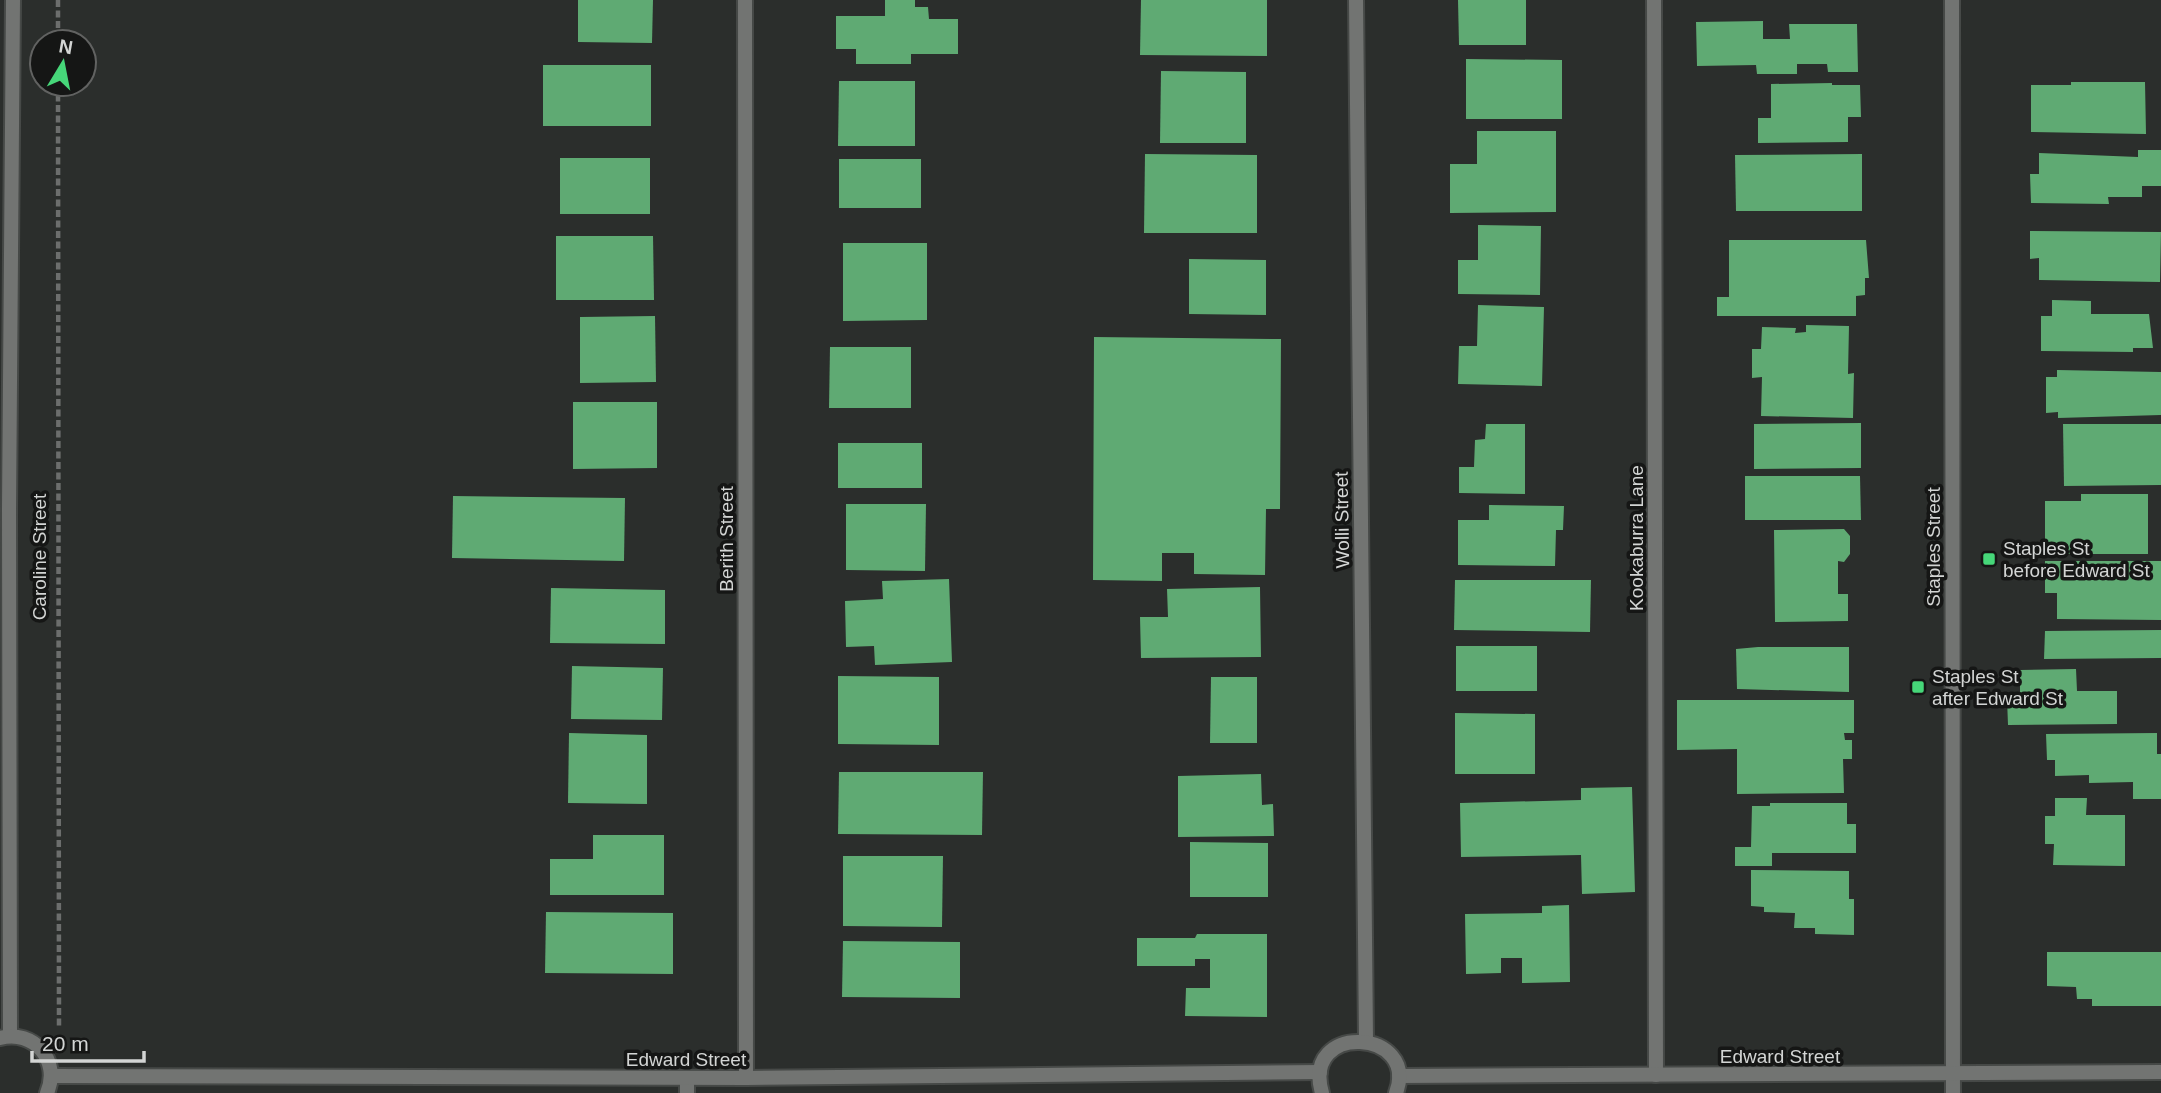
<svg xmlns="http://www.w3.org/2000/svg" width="2161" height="1093" viewBox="0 0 2161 1093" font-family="Helvetica,sans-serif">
  <rect width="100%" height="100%" fill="#2b2e2c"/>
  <!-- building -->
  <g fill="#5faa73">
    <path d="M578 0H653L652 43 578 42Z"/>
    <path d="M885 0H915V7H928L929 19H958V54H911V64H856V49H836V16H885Z"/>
    <path d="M1141 0H1267V56L1140 55Z"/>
    <path d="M1458 0H1526V45H1459Z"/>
    <path d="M1763 21V39H1790L1789 24H1857L1858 72H1828L1827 64H1797V74H1757L1756 65 1697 66 1696 22Z"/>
    <path d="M1466 59 1562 60V119H1466Z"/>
    <rect x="543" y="65" width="108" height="61"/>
    <path d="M1161 71 1246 72V143H1160Z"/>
    <path d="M839 81H915V146H838Z"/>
    <path d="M2071 82H2145L2146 134 2031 132V85H2071Z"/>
    <path d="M1832 83V85H1860L1861 117H1848V142L1758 143V118H1771V84Z"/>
    <path d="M1477 131H1556V212L1450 213V164H1477Z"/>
    <path d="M2138 150H2161V186H2142V197H2108L2109 204 2031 203 2030 174H2039V153L2138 157Z"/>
    <path d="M1145 154 1257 155V233H1144Z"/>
    <path d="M1862 154V211H1736L1735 155Z"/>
    <rect x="560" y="158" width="90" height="56"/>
    <rect x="839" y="159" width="82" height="49"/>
    <path d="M1478 225 1541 226 1540 295 1458 294V260H1478Z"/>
    <path d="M2030 231 2161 232 2160 282 2039 280V258L2030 259Z"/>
    <path d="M556 236H653L654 300H556Z"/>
    <path d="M1729 240H1866L1869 278H1865V295L1856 296V316H1717V297H1729Z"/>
    <path d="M843 243H927V320L843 321Z"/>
    <path d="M1189 259 1266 260V315L1189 314Z"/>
    <path d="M2052 300 2091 301V314H2149L2153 348H2133V352L2041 351V316H2052Z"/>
    <path d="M1478 305 1544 307 1542 386 1458 384 1459 346H1477Z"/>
    <path d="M655 316 656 382 580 383V317Z"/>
    <path d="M1806 325 1849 326 1848 374 1854 373 1853 418 1761 416 1762 377 1752 378V349H1761L1762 327 1796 328 1795 333 1806 332Z"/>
    <path d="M1094 337 1281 339 1280 509H1266L1265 575 1194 574V553H1162V581L1093 580Z"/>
    <path d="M830 347H911V408H829Z"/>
    <path d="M2057 370 2161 372V415L2058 418V412L2046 413V377H2057Z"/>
    <path d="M573 402H657V468L573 469Z"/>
    <path d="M1861 423V468L1754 469V424Z"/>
    <path d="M1486 424H1525V494L1459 493V467H1474L1475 440 1485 439Z"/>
    <path d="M2063 424H2161V485L2064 486Z"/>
    <rect x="838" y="443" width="84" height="45"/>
    <path d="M1745 476H1860L1861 520H1745Z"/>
    <path d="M2081 494H2148V554H2045V501H2081Z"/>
    <path d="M453 496 625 498 624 561 452 558Z"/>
    <path d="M846 504H926L925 571 846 570Z"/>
    <path d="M1489 505 1564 506 1563 530H1556L1555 566 1458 565V520H1489Z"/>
    <path d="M1844 529 1850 536V554L1844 562 1838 561V594H1848V621L1775 622 1774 530Z"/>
    <path d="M2045 561H2161V620L2057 619V593H2045Z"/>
    <path d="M949 579 952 662 875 665 874 646 846 647 845 601 883 599 882 581Z"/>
    <path d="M1455 580H1591L1590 632 1454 630Z"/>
    <path d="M1260 587 1261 657 1141 658 1140 617H1168L1167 589Z"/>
    <path d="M551 588 665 590V644L550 643Z"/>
    <path d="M2161 630V658L2044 659 2045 631Z"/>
    <rect x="1456" y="646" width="81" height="45"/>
    <path d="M1758 647H1849V692L1737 689 1736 649Z"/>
    <path d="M572 666 663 668 662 720 571 719Z"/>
    <path d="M2076 669 2077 691H2117V724L2008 725 2007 699H2020V670Z"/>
    <path d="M838 676 939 677V745L838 744Z"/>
    <path d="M1211 677H1257V743H1210Z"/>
    <path d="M1677 700H1854V733H1844L1845 740H1852V759H1843L1844 793 1737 794V749L1677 750Z"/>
    <path d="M1455 713 1535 714V774H1455Z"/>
    <path d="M569 733 647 735V804L568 803Z"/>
    <path d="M2157 733V754H2161V799H2133V782L2089 783V775L2055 776V760H2047L2046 734Z"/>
    <path d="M839 772H983L982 835 838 834Z"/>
    <path d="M1261 774 1262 805 1273 804 1274 836 1178 837V776Z"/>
    <path d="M1632 787 1635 892 1582 894 1581 855 1461 857 1460 803 1581 800V788Z"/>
    <path d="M2055 798H2087L2086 815H2125V866L2053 865 2054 844H2045V816H2055Z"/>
    <path d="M1770 803H1847V824H1856V853H1772V866H1735V847H1751L1752 806H1770Z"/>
    <path d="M593 835H664V895H550V859H593Z"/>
    <path d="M1190 842 1268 843V897H1190Z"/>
    <path d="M843 856H943L942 927 843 926Z"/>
    <path d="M1751 870 1849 871V899H1854V935L1815 934V928H1794L1795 913 1764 912V907L1751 906Z"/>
    <path d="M1569 905 1570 982 1522 983V958H1501V973L1466 974 1465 914 1542 913V906Z"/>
    <path d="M546 912 673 913V974L545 973Z"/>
    <path d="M1197 934H1267V1017L1185 1016 1186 988H1210V959H1195V966H1137V938H1195Z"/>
    <path d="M843 941 960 942V998L842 997Z"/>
    <path d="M2047 952H2161V1006H2092V999H2077L2076 987 2047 986Z"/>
  </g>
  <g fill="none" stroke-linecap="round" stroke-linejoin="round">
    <defs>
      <path id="service" d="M1654 0 1656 1075"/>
      <g id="minor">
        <path d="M745 0 746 1078"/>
        <path d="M1356 0 1366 1041"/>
        <path d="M1952 0 1953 1093"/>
        <path d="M1399 1076 2161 1072"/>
        <path d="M687 1078V1093"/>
      </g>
      <g id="tertiary">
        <path d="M10 1035 9 510 13 0"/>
        <path d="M0 1038C34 1029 61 1061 47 1093"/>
        <path d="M52 1076 746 1078 1320 1072"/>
        <path d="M1322 1093C1301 1021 1420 1029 1396 1093"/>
      </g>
    </defs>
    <!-- service casing -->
    <use href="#service" stroke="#464947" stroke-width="18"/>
    <!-- minor casing -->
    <use href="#minor" stroke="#464947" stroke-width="18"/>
    <!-- tertiary casing -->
    <use href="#tertiary" stroke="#464947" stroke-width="18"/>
    <!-- path -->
    <g stroke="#6c6e6d" stroke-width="4.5" stroke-dasharray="7 3.5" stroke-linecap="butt">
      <path d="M58 0V42"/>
      <path d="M58 84 59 1029"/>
    </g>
    <!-- service -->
    <use href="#service" stroke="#727472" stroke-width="14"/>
    <!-- minor -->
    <use href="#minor" stroke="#727472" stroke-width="14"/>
    <!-- tertiary -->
    <use href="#tertiary" stroke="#727472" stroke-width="14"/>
  </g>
  <!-- markers -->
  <g fill="#46d779" stroke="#151615" stroke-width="2.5">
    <rect x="1982" y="552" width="14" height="14" rx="3.5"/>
    <rect x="1911" y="680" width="14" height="14" rx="3.5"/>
  </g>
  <g text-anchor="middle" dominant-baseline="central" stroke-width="7" stroke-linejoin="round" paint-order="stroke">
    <!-- street labels -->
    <g font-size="19" fill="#d3d5d4" stroke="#151615">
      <text transform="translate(1342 520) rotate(-91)">Wolli Street</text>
      <text transform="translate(1636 538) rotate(-90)">Kookaburra Lane</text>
      <text transform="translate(726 539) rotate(-90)">Berith Street</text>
      <text transform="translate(1933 547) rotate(-90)">Staples Street</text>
      <text transform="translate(39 557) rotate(-90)">Caroline Street</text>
      <text x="1780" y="1056">Edward Street</text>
      <text x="686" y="1059">Edward Street</text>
    </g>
    <!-- poi labels -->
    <g font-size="19" fill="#d3d5d4" stroke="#151615" text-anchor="start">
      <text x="2003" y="548">Staples St<tspan x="2003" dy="22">before Edward St</tspan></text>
      <text x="1932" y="676">Staples St<tspan x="1932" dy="22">after Edward St</tspan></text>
    </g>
  </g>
  <!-- north arrow -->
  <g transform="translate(63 63) rotate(10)"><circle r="33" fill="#151615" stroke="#616261" stroke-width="2"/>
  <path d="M0-5L12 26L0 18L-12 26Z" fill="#46d779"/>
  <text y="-10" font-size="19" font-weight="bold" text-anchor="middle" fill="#d3d5d4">N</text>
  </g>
  <!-- scale -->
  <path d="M32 1051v10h112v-10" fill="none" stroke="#d3d5d4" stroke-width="3.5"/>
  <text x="42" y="1051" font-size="21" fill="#d3d5d4" stroke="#151615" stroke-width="5" paint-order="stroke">20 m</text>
</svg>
